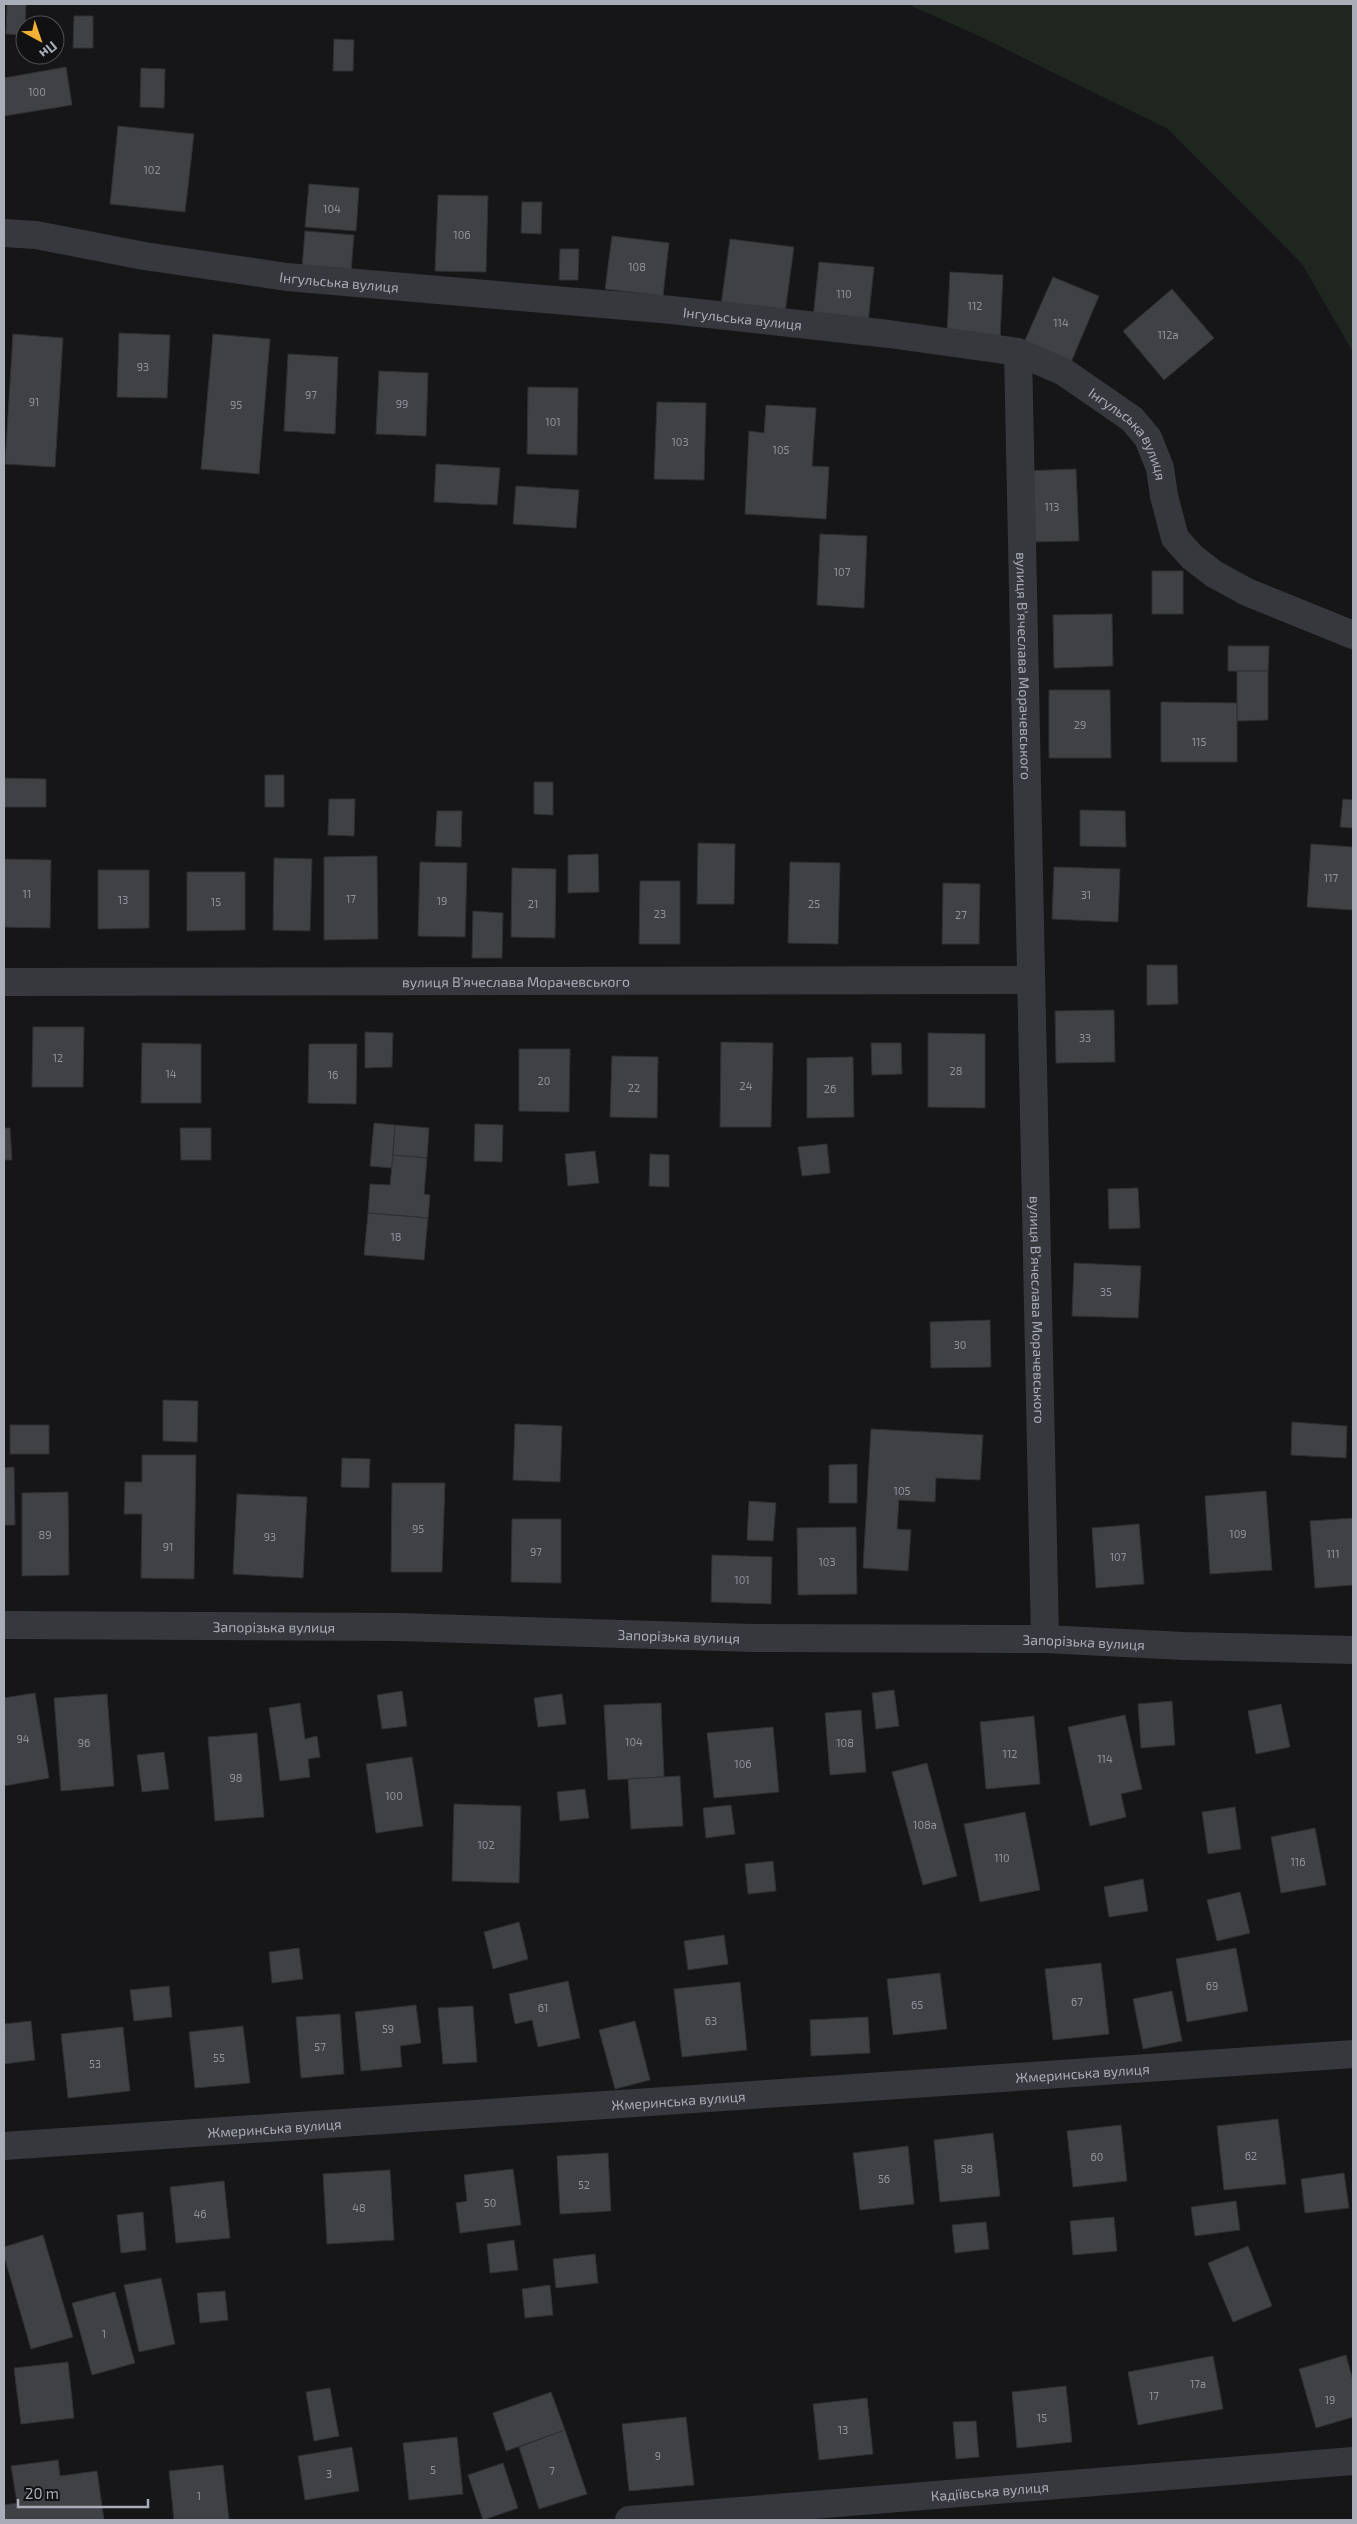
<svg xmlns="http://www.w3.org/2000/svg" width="1357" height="2524" viewBox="0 0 1357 2524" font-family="'Exo 2',sans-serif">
  <rect width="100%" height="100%" fill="#161618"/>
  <!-- green -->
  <path fill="#1e261f" d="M907 4H1353V352L1302 264 1168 129 977 35Z"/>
  <!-- building -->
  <g fill="#404145" stroke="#303034">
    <path d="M7 4H26L25 35 6 34Z"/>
    <path d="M74 16H93V48H73Z"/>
    <path d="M334 39 354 40 353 71H333Z"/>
    <path d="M66 67 72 105 4 116V78Z"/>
    <path d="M141 68 165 69 164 108 140 107Z"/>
    <path d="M118 126 194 134 185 212 110 204Z"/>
    <path d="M309 184 359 188 356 231 305 227Z"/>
    <path d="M438 195 488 196 486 272 435 271Z"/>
    <path d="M522 202H542L541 234 521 233Z"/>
    <path d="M305 231 354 235 351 272 302 268Z"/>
    <path d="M612 236 669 243 663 296 605 289Z"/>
    <path d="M730 239 794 247 785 313 721 305Z"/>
    <path d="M560 249H579L578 280H559Z"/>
    <path d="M819 262 874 267 868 323 813 318Z"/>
    <path d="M950 272 1003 275 1000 339 947 335Z"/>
    <path d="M1053 277 1099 296 1069 367 1022 347Z"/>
    <path d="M1172 289 1214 338 1164 380 1123 331Z"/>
    <path d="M119 333 170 335 167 398 117 397Z"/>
    <path d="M13 334 63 338 55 467 5 464Z"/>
    <path d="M213 334 270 339 259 474 201 469Z"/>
    <path d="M288 354 338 357 335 434 284 431Z"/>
    <path d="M379 371 428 373 426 436 376 434Z"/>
    <path d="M528 387 578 388 577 455 527 454Z"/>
    <path d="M657 402 706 403 704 480 654 479Z"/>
    <path d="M766 405 816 408 812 466 829 467 826 519 745 514 749 431 764 433Z"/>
    <path d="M436 464 500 468 497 505 434 502Z"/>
    <path d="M1076 469 1079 541 1026 542 1024 471Z"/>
    <path d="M516 486 579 490 576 528 513 524Z"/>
    <path d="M820 534 867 536 864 608 817 605Z"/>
    <rect x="1152" y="571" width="31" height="43"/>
    <path d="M1112 614 1113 666 1054 668 1053 615Z"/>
    <path d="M1228 646H1269L1268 671H1228Z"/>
    <path d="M1237 671H1268V720L1237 721Z"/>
    <path d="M1049 690H1110L1111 758H1049Z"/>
    <path d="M1161 702 1237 703V762H1161Z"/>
    <rect x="265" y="775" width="19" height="32"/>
    <path d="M4 778 46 779V807H4Z"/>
    <path d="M534 782H553V815L534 814Z"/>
    <path d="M329 799H355L354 836 328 835Z"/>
    <path d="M1343 799 1353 800V828L1340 827Z"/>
    <path d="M1080 810 1125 811 1126 847 1080 846Z"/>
    <path d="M437 811H462L461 847 435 846Z"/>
    <path d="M698 843 735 844 734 904H697Z"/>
    <path d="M1311 844 1353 847V910L1307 907Z"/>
    <path d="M598 854 599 892 568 893V855Z"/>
    <path d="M377 856 378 939 324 940V857Z"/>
    <path d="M274 858 312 859 310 931 273 930Z"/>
    <path d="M4 859 51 860 50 928 4 927Z"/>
    <path d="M420 862 467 863 465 937 418 936Z"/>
    <path d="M790 862 840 863 838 944 788 943Z"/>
    <path d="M1054 867 1120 869 1118 922 1052 919Z"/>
    <path d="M512 868 556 869 555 938 511 937Z"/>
    <path d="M98 870H149V928L98 929Z"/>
    <path d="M187 872H245V930L187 931Z"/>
    <path d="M640 881H680V944H639Z"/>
    <path d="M943 883 980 884 979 944H942Z"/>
    <path d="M473 911 503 913 502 958H472Z"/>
    <path d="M1147 965H1177L1178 1004 1147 1005Z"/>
    <path d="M1114 1010 1115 1062 1056 1063 1055 1011Z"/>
    <path d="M33 1027H84L83 1087H32Z"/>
    <path d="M365 1032 393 1033 392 1067 365 1068Z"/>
    <path d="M928 1033 985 1034V1108L928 1107Z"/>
    <path d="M721 1042 773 1043 771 1127H720Z"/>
    <path d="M142 1043 201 1044V1103H141Z"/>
    <path d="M871 1043H901L902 1074 872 1075Z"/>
    <path d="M309 1044H357L356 1104 308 1103Z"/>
    <path d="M519 1049H570L569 1112 519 1111Z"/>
    <path d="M612 1056 658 1057 657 1118 610 1117Z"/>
    <path d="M853 1057 854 1117 807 1118V1058Z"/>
    <path d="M374 1123 395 1125 392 1168 370 1166Z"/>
    <path d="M475 1124 503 1125 502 1162 474 1161Z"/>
    <path d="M395 1125 429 1128 427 1158 393 1155Z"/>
    <path d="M4 1128H10L12 1160H4Z"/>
    <path d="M180 1128H211V1160H181Z"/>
    <path d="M827 1144 830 1173 802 1176 798 1147Z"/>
    <path d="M595 1151 599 1183 568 1186 565 1154Z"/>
    <path d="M650 1154 669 1155V1187L649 1186Z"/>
    <path d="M393 1155 427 1158 424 1194 430 1195 428 1218 368 1213 370 1184 390 1185Z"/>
    <path d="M1138 1188 1140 1228 1109 1229 1108 1189Z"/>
    <path d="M368 1213 428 1218 424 1260 364 1255Z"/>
    <path d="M1074 1263 1141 1266 1138 1318 1072 1316Z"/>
    <path d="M990 1320 991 1367 931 1368 930 1322Z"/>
    <path d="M163 1400 198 1401 197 1442 163 1441Z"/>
    <path d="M1292 1422 1347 1426 1346 1458 1291 1455Z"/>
    <path d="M515 1424 562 1426 560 1482 513 1480Z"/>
    <rect x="10" y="1425" width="39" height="29"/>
    <path d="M871 1429 983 1435 980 1480 936 1478 935 1502 899 1500 897 1529 911 1530 908 1571 863 1568Z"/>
    <path d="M142 1455H196L194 1579 141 1578 142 1514H124L125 1482H142Z"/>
    <path d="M342 1458 370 1459 369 1488 341 1487Z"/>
    <path d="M857 1464V1503H829V1465Z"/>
    <path d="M14 1467 15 1525H4V1468Z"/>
    <path d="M392 1483H445L442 1572H391Z"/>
    <path d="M1266 1491 1272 1570 1210 1574 1205 1496Z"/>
    <path d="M68 1492 69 1575 22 1576V1493Z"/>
    <path d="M237 1494 307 1497 303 1578 233 1574Z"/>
    <path d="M749 1501 776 1503 773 1541 747 1540Z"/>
    <path d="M1353 1518V1585L1315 1588 1310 1521Z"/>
    <path d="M512 1519H561V1583L511 1582Z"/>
    <path d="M1139 1524 1144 1584 1096 1588 1092 1528Z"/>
    <path d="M856 1527 857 1594 798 1595 797 1528Z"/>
    <path d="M712 1555 772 1557 771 1604 711 1602Z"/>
    <path d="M894 1690 899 1726 876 1729 872 1693Z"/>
    <path d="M402 1691 407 1726 382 1729 377 1695Z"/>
    <path d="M35 1693 49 1778 4 1786V1698Z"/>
    <path d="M107 1694 114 1786 61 1791 54 1698Z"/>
    <path d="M562 1694 566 1724 538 1727 534 1698Z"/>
    <path d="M1172 1701 1175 1745 1141 1748 1138 1704Z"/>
    <path d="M300 1703 305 1739 317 1736 320 1757 308 1759 310 1777 280 1781 269 1708Z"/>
    <path d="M661 1703 664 1777 608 1780 604 1705Z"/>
    <path d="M1281 1704 1290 1747 1256 1754 1248 1711Z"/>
    <path d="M861 1710 866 1772 830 1775 825 1713Z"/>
    <path d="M1125 1715 1142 1789 1121 1794 1126 1817 1090 1826 1068 1727Z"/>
    <path d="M1034 1716 1040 1784 986 1789 980 1722Z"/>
    <path d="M773 1727 779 1792 714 1798 707 1733Z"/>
    <path d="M257 1733 264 1817 215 1821 208 1737Z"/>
    <path d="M164 1752 169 1789 142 1792 137 1755Z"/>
    <path d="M412 1757 423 1826 376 1833 366 1764Z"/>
    <path d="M927 1763 957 1876 923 1885 892 1772Z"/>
    <path d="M680 1776 683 1826 631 1829 628 1779Z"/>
    <path d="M585 1789 589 1818 560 1821 557 1792Z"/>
    <path d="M454 1804 521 1806 519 1883 452 1881Z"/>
    <path d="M731 1805 735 1834 706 1838 703 1808Z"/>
    <path d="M1235 1807 1241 1849 1208 1854 1202 1812Z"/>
    <path d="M1025 1812 1040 1890 980 1902 964 1824Z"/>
    <path d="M1315 1828 1326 1885 1281 1893 1271 1837Z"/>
    <path d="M773 1861 776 1891 748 1894 745 1864Z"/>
    <path d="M1143 1879 1148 1911 1109 1917 1104 1887Z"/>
    <path d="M1240 1892 1250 1933 1217 1941 1207 1900Z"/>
    <path d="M519 1922 528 1959 493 1969 484 1932Z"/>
    <path d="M724 1935 728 1964 688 1970 684 1941Z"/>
    <path d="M299 1948 303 1979 272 1983 269 1952Z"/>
    <path d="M1236 1948 1248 2011 1187 2022 1176 1959Z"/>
    <path d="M1101 1963 1109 2034 1053 2040 1045 1969Z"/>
    <path d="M940 1973 947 2029 893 2035 887 1979Z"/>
    <path d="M568 1981 580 2038 538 2047 532 2020 515 2024 509 1994Z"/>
    <path d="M740 1982 747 2050 682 2057 674 1989Z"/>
    <path d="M169 1986 172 2017 134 2021 130 1990Z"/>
    <path d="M1172 1991 1182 2041 1143 2049 1133 1999Z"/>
    <path d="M416 2005 421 2043 400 2046 402 2067 361 2071 355 2012Z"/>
    <path d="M473 2006 477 2062 443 2064 438 2008Z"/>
    <path d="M340 2014 344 2074 301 2078 296 2017Z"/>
    <path d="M868 2017 870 2053 811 2056 810 2020Z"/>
    <path d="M31 2021 35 2060 4 2064V2024Z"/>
    <path d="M635 2021 650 2080 615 2089 599 2030Z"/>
    <path d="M243 2026 250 2083 195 2088 189 2032Z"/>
    <path d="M123 2027 130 2091 68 2098 61 2034Z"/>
    <path d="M1278 2119 1286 2184 1224 2190 1217 2126Z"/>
    <path d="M1121 2125 1127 2181 1073 2187 1067 2131Z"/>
    <path d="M993 2133 1000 2196 940 2202 934 2140Z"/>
    <path d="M908 2146 914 2204 860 2210 853 2153Z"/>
    <path d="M608 2153 611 2211 560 2214 557 2156Z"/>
    <path d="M513 2169 521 2225 460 2233 456 2203 467 2201 464 2175Z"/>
    <path d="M390 2170 394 2240 327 2244 323 2174Z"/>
    <path d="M1344 2173 1349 2208 1305 2213 1301 2179Z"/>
    <path d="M224 2181 230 2238 176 2243 170 2187Z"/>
    <path d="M1236 2201 1240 2230 1195 2236 1191 2207Z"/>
    <path d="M143 2212 146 2250 121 2253 117 2215Z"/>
    <path d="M1114 2217 1117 2251 1073 2255 1070 2221Z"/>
    <path d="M986 2222 989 2249 955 2253 952 2225Z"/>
    <path d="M43 2235 73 2337 31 2349 4 2256V2247Z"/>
    <path d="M514 2240 518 2270 490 2273 487 2244Z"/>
    <path d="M1248 2246 1272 2306 1233 2322 1208 2263Z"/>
    <path d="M595 2254 598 2283 556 2288 553 2259Z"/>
    <path d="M161 2278 175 2344 139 2352 124 2285Z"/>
    <path d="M550 2285 553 2315 525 2318 522 2289Z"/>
    <path d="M225 2291 228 2320 200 2323 197 2293Z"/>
    <path d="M115 2292 135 2363 92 2375 72 2303Z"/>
    <path d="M1346 2355 1353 2381V2417L1316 2428 1299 2369Z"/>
    <path d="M1213 2356 1223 2409 1138 2425 1128 2372Z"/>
    <path d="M68 2362 74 2418 21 2424 14 2368Z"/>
    <path d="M1066 2386 1072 2442 1017 2448 1012 2392Z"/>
    <path d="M330 2388 339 2436 314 2441 306 2392Z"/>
    <path d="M551 2392 565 2430 506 2451 493 2413Z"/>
    <path d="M867 2398 873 2454 819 2460 813 2404Z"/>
    <path d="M686 2417 694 2485 629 2491 622 2424Z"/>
    <path d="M976 2421 979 2457 956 2459 953 2422Z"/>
    <path d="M565 2430 587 2494 539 2509 519 2447Z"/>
    <path d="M457 2437 463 2494 409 2500 403 2443Z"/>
    <path d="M352 2447 359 2491 305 2500 298 2456Z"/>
    <path d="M58 2460 60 2476 97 2471 104 2520H4V2505L17 2503 11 2466Z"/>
    <path d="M503 2463 518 2508 483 2520 468 2475Z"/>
    <path d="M223 2465 229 2520H174L169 2471Z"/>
  </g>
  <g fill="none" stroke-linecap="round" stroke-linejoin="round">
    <!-- minor -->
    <g stroke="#37383d" stroke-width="28">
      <path id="s1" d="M4 233 36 235 144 256 287 277 672 310 889 334 1018 352 1064 372 1132 419 1148 438 1160 468 1164 496 1175 538 1192 557 1214 574 1247 592 1353 635"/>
      <path id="s2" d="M1018 352 1045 1639"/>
      <path id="s3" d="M4 982 1030 980"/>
      <path id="s4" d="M4 1625 399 1627 752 1638 1045 1639 1184 1646 1353 1650"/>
      <path id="s5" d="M4 2146 1353 2054"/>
      <path id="s6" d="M629 2520 1353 2461"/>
    </g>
  </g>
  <g text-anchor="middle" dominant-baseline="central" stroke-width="4" stroke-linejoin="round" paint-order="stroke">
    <!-- number labels -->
    <g font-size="11" fill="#8e929b">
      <text x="37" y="91">100</text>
      <text x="152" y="169">102</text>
      <text x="332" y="208">104</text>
      <text x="462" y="234">106</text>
      <text x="637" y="266">108</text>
      <text x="844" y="293">110</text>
      <text x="975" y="305">112</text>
      <text x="1061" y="322">114</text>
      <text x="1168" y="334">112а</text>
      <text x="143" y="366">93</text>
      <text x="311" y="394">97</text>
      <text x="34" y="401">91</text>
      <text x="402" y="403">99</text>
      <text x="236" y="404">95</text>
      <text x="553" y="421">101</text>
      <text x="680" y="441">103</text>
      <text x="781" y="449">105</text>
      <text x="1052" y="506">113</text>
      <text x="842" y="571">107</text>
      <text x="1080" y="724">29</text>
      <text x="1199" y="741">115</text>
      <text x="1331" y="877">117</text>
      <text x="27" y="893">11</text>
      <text x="1086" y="894">31</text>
      <text x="351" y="898">17</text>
      <text x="123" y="899">13</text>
      <text x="442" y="900">19</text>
      <text x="216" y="901">15</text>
      <text x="533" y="903">21</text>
      <text x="814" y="903">25</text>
      <text x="660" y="913">23</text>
      <text x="961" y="914">27</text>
      <text x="1085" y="1037">33</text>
      <text x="58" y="1057">12</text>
      <text x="956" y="1070">28</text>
      <text x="171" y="1073">14</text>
      <text x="333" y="1074">16</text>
      <text x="544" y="1080">20</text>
      <text x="746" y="1085">24</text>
      <text x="634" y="1087">22</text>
      <text x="830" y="1088">26</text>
      <text x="396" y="1236">18</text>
      <text x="1106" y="1291">35</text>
      <text x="960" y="1344">30</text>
      <text x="902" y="1490">105</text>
      <text x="418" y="1528">95</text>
      <text x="1238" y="1533">109</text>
      <text x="45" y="1534">89</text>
      <text x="270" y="1536">93</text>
      <text x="168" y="1546">91</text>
      <text x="536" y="1551">97</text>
      <text x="1333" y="1553">111</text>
      <text x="1118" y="1556">107</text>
      <text x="827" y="1561">103</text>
      <text x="742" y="1579">101</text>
      <text x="23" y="1738">94</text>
      <text x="634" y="1741">104</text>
      <text x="84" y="1742">96</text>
      <text x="845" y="1742">108</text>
      <text x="1010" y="1753">112</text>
      <text x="1105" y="1758">114</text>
      <text x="743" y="1763">106</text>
      <text x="236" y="1777">98</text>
      <text x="394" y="1795">100</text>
      <text x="925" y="1824">108а</text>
      <text x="486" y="1844">102</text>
      <text x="1002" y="1857">110</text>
      <text x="1298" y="1861">116</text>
      <text x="1212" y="1985">69</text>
      <text x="1077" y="2001">67</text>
      <text x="917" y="2004">65</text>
      <text x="543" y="2007">61</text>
      <text x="711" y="2020">63</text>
      <text x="388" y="2028">59</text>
      <text x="320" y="2046">57</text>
      <text x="219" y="2057">55</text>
      <text x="95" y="2063">53</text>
      <text x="1251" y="2155">62</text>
      <text x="1097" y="2156">60</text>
      <text x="967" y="2168">58</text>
      <text x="884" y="2178">56</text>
      <text x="584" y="2184">52</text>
      <text x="490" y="2202">50</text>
      <text x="359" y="2207">48</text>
      <text x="200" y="2213">46</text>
      <text x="104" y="2333">1</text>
      <text x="1198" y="2383">17а</text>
      <text x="1154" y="2395">17</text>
      <text x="1330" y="2399">19</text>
      <text x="1042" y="2417">15</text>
      <text x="843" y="2429">13</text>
      <text x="658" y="2455">9</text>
      <text x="433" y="2469">5</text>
      <text x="552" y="2470">7</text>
      <text x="329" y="2473">3</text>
      <text x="199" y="2495">1</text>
    </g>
    <!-- street labels -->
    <g font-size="14" fill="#a8adb8" stroke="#111113">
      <text stroke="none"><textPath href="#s1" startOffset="339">Інгульська вулиця</textPath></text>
      <text stroke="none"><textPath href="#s1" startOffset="744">Інгульська вулиця</textPath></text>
      <text stroke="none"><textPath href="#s1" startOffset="1164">Інгульська вулиця</textPath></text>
      <text stroke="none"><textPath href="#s2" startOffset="314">вулиця В’ячеслава Морачевського</textPath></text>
      <text stroke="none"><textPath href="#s3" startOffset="512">вулиця В’ячеслава Морачевського</textPath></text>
      <text stroke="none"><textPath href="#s2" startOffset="958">вулиця В’ячеслава Морачевського</textPath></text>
      <text stroke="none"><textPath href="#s4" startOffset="270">Запорізька вулиця</textPath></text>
      <text stroke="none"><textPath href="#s4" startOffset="675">Запорізька вулиця</textPath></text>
      <text stroke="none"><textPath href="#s4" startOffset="1080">Запорізька вулиця</textPath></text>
      <text stroke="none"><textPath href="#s5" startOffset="1081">Жмеринська вулиця</textPath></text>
      <text stroke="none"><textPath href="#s5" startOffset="676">Жмеринська вулиця</textPath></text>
      <text stroke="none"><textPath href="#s5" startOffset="271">Жмеринська вулиця</textPath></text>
      <text stroke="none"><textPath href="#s6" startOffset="362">Кадіївська вулиця</textPath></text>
    </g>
  </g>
  <!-- border -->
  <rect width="1357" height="2524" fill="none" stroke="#a8adb8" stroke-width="10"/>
  <!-- north arrow -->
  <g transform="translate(40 40) rotate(140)"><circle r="24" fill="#111113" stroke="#4d4f55"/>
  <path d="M0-4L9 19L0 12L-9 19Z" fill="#f2b134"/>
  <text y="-8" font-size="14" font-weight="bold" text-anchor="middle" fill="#a8adb8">Пн</text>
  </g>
  <!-- scale -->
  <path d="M18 2499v8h130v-8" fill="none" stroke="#a8adb8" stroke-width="2.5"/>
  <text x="25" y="2499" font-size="15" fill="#a8adb8" stroke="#111113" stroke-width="4" paint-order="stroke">20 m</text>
</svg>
